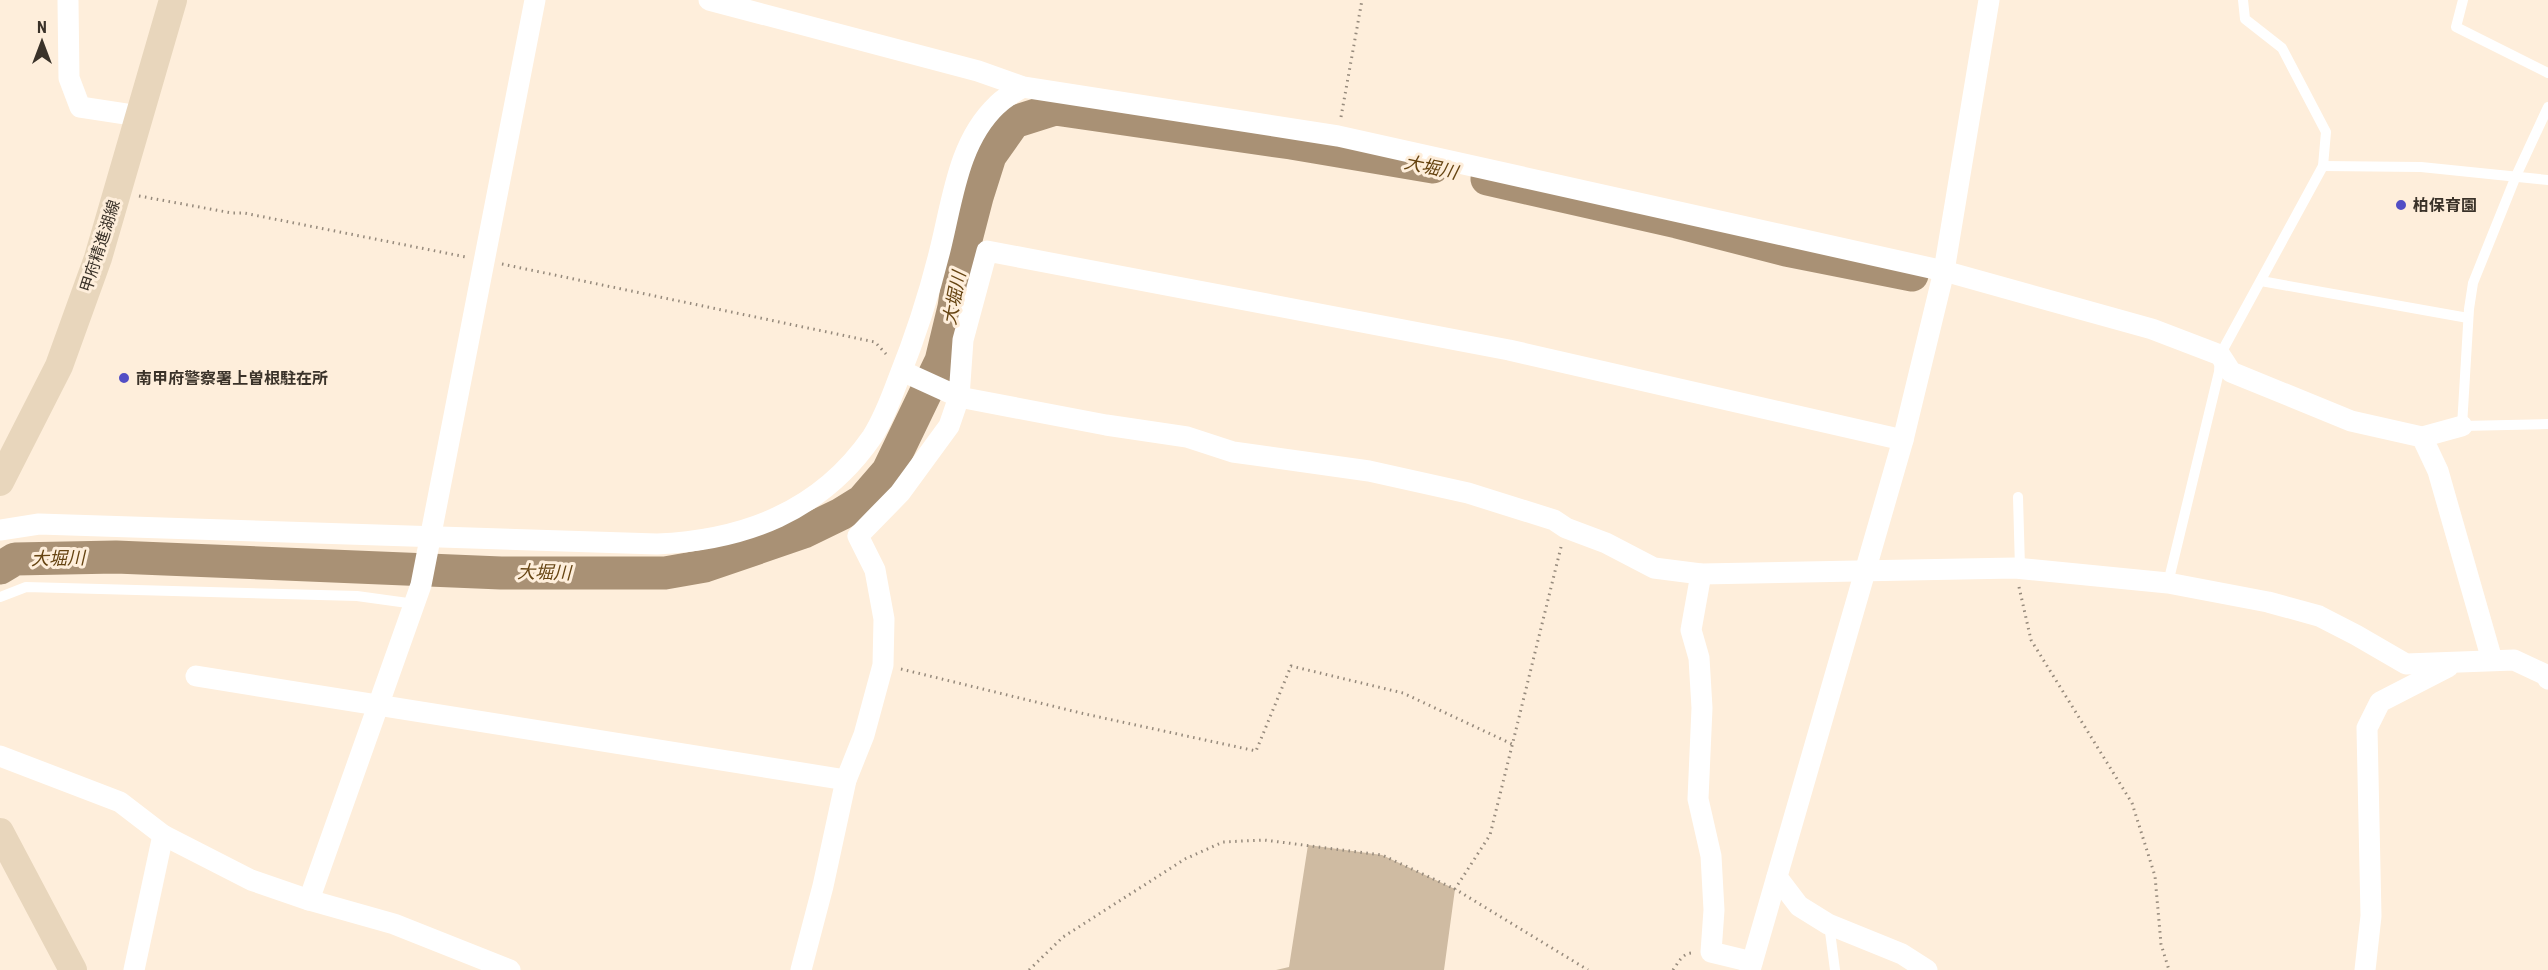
<svg xmlns="http://www.w3.org/2000/svg" width="2548" height="970" viewBox="0 0 2548 970" font-family="'Roboto Condensed','Noto Sans JP',sans-serif">
  <rect width="100%" height="100%" fill="#feeedb"/>
  <!-- green -->
  <path fill="#cfbba2" d="M1308 845 1382 855 1455 889 1444 970H1276L1289 967Z"/>
  <g fill="none" stroke-linecap="round" stroke-linejoin="round">
    <!-- river -->
    <g stroke="#a99175" stroke-width="33">
      <path d="M1487 179 1677 222 1786 250 1912 275"/>
      <path d="M0 568 15 559 116 557 501 573H665L705 566 804 532 841 514 862 501 888 471 941 361 954 307 962 255 977 197 990 156 1014 122 1055 109 1291 143 1433 167"/>
    </g>
    <!-- path -->
    <g stroke="#968a7c" stroke-width="3" stroke-dasharray="1.5 4.5" stroke-linecap="butt">
      <path d="M1341 117 1362 0"/>
      <path d="M139 196 232 213H244L466 257"/>
      <path d="M502 264 875 342 886 354"/>
      <path d="M1561 547 1490 835 1455 889 1588 970"/>
      <path d="M2019 587 2031 640 2132 803 2155 876 2161 944 2169 970"/>
      <path d="M901 669 1085 714 1256 751 1291 666 1403 693 1514 745"/>
      <path d="M1029 970 1063 937 1185 859 1223 842 1264 840 1382 855 1455 889"/>
      <path d="M1673 970C1678 963 1682 954 1691 953"/>
    </g>
    <!-- service -->
    <g stroke="#fff" stroke-width="10">
      <path d="M2463 0 2456 27 2548 73"/>
      <path d="M2548 107 2516 176 2473 283 2469 309 2462 426 2548 424"/>
      <path d="M2323 166 2421 167 2548 180"/>
      <path d="M2261 281 2468 318"/>
      <path d="M2018 497 2020 568"/>
      <path d="M2168 583 2219 372 2220 355 2323 166 2326 132 2282 48 2245 19 2243 0"/>
      <path d="M0 597 26 587 357 596 415 604"/>
      <path d="M1829 924 1835 970"/>
    </g>
    <!-- minor -->
    <g stroke="#fff" stroke-width="21">
      <path d="M709 0 978 71 1023 87 1338 136 1944 271 2152 329 2220 355 2231 372 2351 421 2422 437 2462 426"/>
      <path d="M68 1 69 78 80 107 139 116"/>
      <path d="M902 371 959 397 1106 425 1187 437 1233 452 1369 471 1468 493 1554 520 1566 528 1606 543 1654 568 1701 574 2015 568 2168 583 2268 602 2319 616 2356 635 2406 664 2514 660 2546 675 2548 679"/>
      <path d="M2422 437 2438 471 2492 660"/>
      <path d="M0 530 39 524 657 544C744 540 820 512 872 437 883 420 891 399 898 380 916 335 930 292 941 246 953 197 959 141 997 105 1004 98 1014 92 1023 87"/>
      <path d="M1701 574 1691 630 1699 658 1702 708 1698 799 1711 856 1714 910 1711 952 1752 962"/>
      <path d="M196 676 846 780"/>
      <path d="M0 756 120 802 163 835 251 880 309 900 394 924 510 970"/>
      <path d="M1777 877 1799 906 1828 924 1902 954 1927 970"/>
      <path d="M309 900 421 585 535 0"/>
      <path d="M134 970 163 835"/>
      <path d="M801 970 823 886 846 780 864 735 883 665 884 619 875 570 858 536 900 493 949 426 959 397 963 340 987 251 1509 350 1903 440"/>
      <path d="M1750 970 1903 440 1944 271 1989 0"/>
      <path d="M2365 970 2371 916 2367 728 2380 702 2448 667"/>
    </g>
    <!-- secondary -->
    <g stroke="#e8d6bc" stroke-width="28">
      <path d="M0 482 59 366 98 258 173 0"/>
      <path d="M0 832 73 970"/>
    </g>
  </g>
  <!-- markers -->
  <g fill="#524ec5" stroke="#feeedb" stroke-width="2">
    <circle cx="2401" cy="205" r="6"/>
    <circle cx="124" cy="378" r="6"/>
  </g>
  <g text-anchor="middle" dominant-baseline="central" stroke-width="6" stroke-linejoin="round" paint-order="stroke">
    <!-- poi labels -->
    <g font-size="16" font-weight="bold" fill="#3a3229" stroke="#feeedb" text-anchor="start">
      <text x="2413" y="205">柏保育園</text>
      <text x="136" y="378">南甲府警察署上曽根駐在所</text>
    </g>
    <!-- street labels -->
    <g font-size="16" fill="#3a3229" stroke="#feeedb">
      <text transform="translate(100 246) rotate(-72)">甲府精進湖線</text>
    </g>
    <!-- water labels -->
    <g font-size="18" font-style="italic" fill="#664412" stroke="#feeedb">
      <text transform="translate(1431 167) rotate(12)">大堀川</text>
      <text transform="translate(954 298) rotate(-79)">大堀川</text>
      <text transform="translate(58 558) rotate(-1)">大堀川</text>
      <text transform="translate(544 572) rotate(1)">大堀川</text>
    </g>
  </g>
  <!-- north arrow -->
  <g transform="translate(42 42)" stroke="#feeedb" stroke-width="4.5" paint-order="stroke">
  <path d="M0-4.5L10 22L0 15L-10 22Z" fill="#3a3229"/>
  <text y="-9" font-size="16" font-weight="bold" text-anchor="middle" fill="#3a3229">N</text>
  </g>
</svg>
